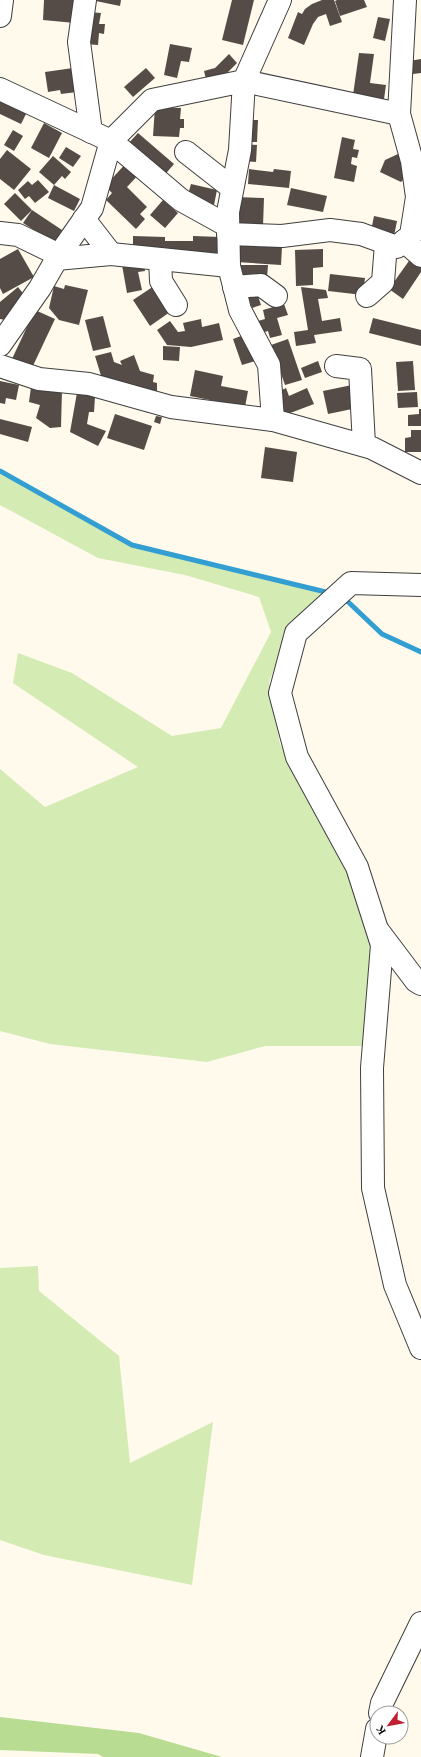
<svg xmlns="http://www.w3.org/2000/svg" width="421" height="1757" viewBox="0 0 421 1757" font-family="'Times New Roman',serif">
  <rect width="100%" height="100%" fill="#fffaec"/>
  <!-- green -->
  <g fill="#d4ebb4">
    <path d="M0 471 132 545 330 593 290 630 269 682 280 744 345 865 372 938 363 1046H265L207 1062 50 1044 0 1031V769L45 807 138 767 13 683 18 653 72 673 172 736 221 728 271 632 259 597 185 575 98 558 0 505Z"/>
    <path d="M38 1266 39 1291 119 1356 130 1463 213 1422 192 1585 44 1555 0 1540V1268Z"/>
  </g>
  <!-- forest -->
  <path fill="#b9dc93" d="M0 1717 139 1733 222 1757H103L98 1754 0 1750Z"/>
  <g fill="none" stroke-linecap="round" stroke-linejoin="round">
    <!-- stream -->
    <g stroke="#329ed2" stroke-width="5">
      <path d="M0 471 132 545 330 593"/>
      <path d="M343 597 382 634 421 652"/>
    </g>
  </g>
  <!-- building -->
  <g fill="#554c48">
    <path d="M44 0H78L75 23 43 20Z"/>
    <path d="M91 0H121L120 6Z"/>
    <path d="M232 0H254L243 45 222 40Z"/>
    <path d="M322 0H334L342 22 330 26 326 14 318 17 313 24 304 45 288 38 298 12 302 14 305 9 312 4Z"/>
    <path d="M337 0H364L367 7 340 16 335 1Z"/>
    <path d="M88 12 101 13 99 24H105L104 34 99 33 98 45 85 44Z"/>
    <path d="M378 17 390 19 385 41 373 38Z"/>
    <path d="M170 44 192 48 189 62 181 61 177 78 164 75Z"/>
    <path d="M359 53 374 54 370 83 386 85 384 99 353 95Z"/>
    <path d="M229 54 237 63 223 77 207 83 204 71 215 68Z"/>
    <path d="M421 59V73L405 75 403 62Z"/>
    <path d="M73 68 77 92 61 94 60 90 48 92 45 72Z"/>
    <path d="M146 68 155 78 133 97 124 87Z"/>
    <path d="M0 95 29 108 21 124 0 114Z"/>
    <path d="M155 107 181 108 180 119H184V128H180L179 137 153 136Z"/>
    <path d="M247 120H258L257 142H246Z"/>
    <path d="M44 123 62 133 49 158 31 148Z"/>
    <path d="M13 130 23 136 14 151 4 145Z"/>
    <path d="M138 133 174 164 162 178 126 146Z"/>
    <path d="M342 137 355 140 353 149 359 150 357 158 352 157 351 164 357 166 354 182 334 178Z"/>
    <path d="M244 144 257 145 256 162 243 161Z"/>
    <path d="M66 147 81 156 73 167 59 158Z"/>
    <path d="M7 150 31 169 14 190 0 179V159Z"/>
    <path d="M398 154 408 175 401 182 380 172 385 160Z"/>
    <path d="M53 156 71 172 65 179 62 176 54 185 39 172Z"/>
    <path d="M130 159 142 171 127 187 147 207 140 214 145 219 136 229 106 200 112 193 105 186Z"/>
    <path d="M249 169 273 172 274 169 291 171 289 188 248 184Z"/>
    <path d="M38 180 49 192 35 203 29 196 25 199 18 190 28 181 32 185Z"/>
    <path d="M191 184 217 190 214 205 187 198Z"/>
    <path d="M54 185 80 199 74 211 48 198Z"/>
    <path d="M291 188 327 196 323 212 287 205Z"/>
    <path d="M15 193 32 210 21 221 4 204Z"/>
    <path d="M237 197 264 198 263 226H236Z"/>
    <path d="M163 200 178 213 165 228 150 215Z"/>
    <path d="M32 210 62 230 54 243 23 223Z"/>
    <path d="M374 216 397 221 394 236 371 231Z"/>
    <path d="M133 236 165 237V241H193V236L220 237V255L133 254Z"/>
    <path d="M237 244 282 247 281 265 236 262Z"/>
    <path d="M18 249 34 277 3 294 0 288V259Z"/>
    <path d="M323 249V267L313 268V285L296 286 295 250Z"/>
    <path d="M411 258 421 265V272L403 299 389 289Z"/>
    <path d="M143 261 145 271 138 272 142 290 127 293 122 265Z"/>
    <path d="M237 265H268L267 278H237Z"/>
    <path d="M330 274 365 278 363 295 328 291Z"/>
    <path d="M65 285 88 290 79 325 59 320 49 308 54 286 64 289Z"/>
    <path d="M154 286 170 312 150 326 133 300Z"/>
    <path d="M18 287 29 301 5 320 0 319V302Z"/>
    <path d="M301 287 326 290 328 298 318 299 322 321 340 318 342 331 314 335 316 343 296 346 294 332 308 330Z"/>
    <path d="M256 290 261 305 252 308 247 293Z"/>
    <path d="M284 304 288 315 277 318 282 335 270 338 268 331 261 333 258 321 265 319 263 310Z"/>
    <path d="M35 310 55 319 31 370 11 361Z"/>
    <path d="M103 316 111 347 93 351 85 320Z"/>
    <path d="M373 318 421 330V346L369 333Z"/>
    <path d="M201 319 202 327 219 323 223 340 191 347 167 345 157 330 170 321 178 332 185 331 183 323Z"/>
    <path d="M249 333 258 360 242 365 233 339Z"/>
    <path d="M288 339 302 380 285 385 271 345Z"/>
    <path d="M163 346 180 347 179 361 163 360Z"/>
    <path d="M111 352 114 362 122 365 120 361 134 355 140 371 154 375 153 382 157 383V396L102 379 95 356Z"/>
    <path d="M318 361 322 372 305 378 301 368Z"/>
    <path d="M413 361 415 390 398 391 396 362Z"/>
    <path d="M195 370 223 376 221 386 248 391 245 407 190 396Z"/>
    <path d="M0 381 19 385 16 400 6 398 5 404 0 403Z"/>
    <path d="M352 385 357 408 328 414 323 391Z"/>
    <path d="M31 387 62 390 61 427 50 428 36 418 40 405 29 402Z"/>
    <path d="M78 387 95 397 94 412H89L87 424 106 431 98 446 70 432Z"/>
    <path d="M286 388 289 396 307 388 314 404 285 415 276 393Z"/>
    <path d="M417 392 418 407 398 408 397 393Z"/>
    <path d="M419 409H421V426H408V415L419 414Z"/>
    <path d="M115 414 152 426 144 450 107 438Z"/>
    <path d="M156 416 162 417 160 424 154 422Z"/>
    <path d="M0 419 32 427 28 442 0 434Z"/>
    <path d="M411 430H421V452H405V438L411 437Z"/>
    <path d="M265 447 297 452 293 482 261 478Z"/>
  </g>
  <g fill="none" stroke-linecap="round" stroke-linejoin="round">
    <defs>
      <g id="minor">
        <path d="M85 0 79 42 91 132"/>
        <path d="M0 16 2 0"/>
        <path d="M0 89 111 141 181 200 228 226"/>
        <path d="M186 152 232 188"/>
        <path d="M0 233 18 235 59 255"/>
        <path d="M228 234 282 236 330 230 361 234 397 247 411 235 417 197 412 161 399 114 405 0"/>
        <path d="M404 241 421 256"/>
        <path d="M111 254 229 266"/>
        <path d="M56 259 111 254 84 219"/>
        <path d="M160 259 161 281 176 305"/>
        <path d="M234 287 261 285 276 296"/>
        <path d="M367 296 383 282 386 244"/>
        <path d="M0 345 40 288 59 255 92 208 111 141 152 100 244 81 399 114"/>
        <path d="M0 366 39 379 89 384 171 407 273 420 372 448 421 473"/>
        <path d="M336 366 360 369 364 445"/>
        <path d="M273 420 269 365 240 310 229 266 228 212 240 150 244 81 280 0"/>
        <path d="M421 585 351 583 296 633 280 693 297 757 357 867 382 945 372 1068 373 1188 395 1285 421 1348"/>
        <path d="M379 932 416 981 421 984"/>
        <path d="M380 1713 382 1703 421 1623"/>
        <path d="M372 1757 377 1729"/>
      </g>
    </defs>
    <!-- minor casing -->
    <use href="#minor" stroke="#3f3f3f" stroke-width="24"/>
    <!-- minor -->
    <use href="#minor" stroke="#fff" stroke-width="22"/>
  </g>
  <!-- north arrow -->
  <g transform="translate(389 1725) rotate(238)"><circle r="19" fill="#ffffff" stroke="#9e9e9e"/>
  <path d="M0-3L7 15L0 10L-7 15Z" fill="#c21f33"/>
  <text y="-6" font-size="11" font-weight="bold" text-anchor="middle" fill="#0c0c0c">K</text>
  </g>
</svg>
